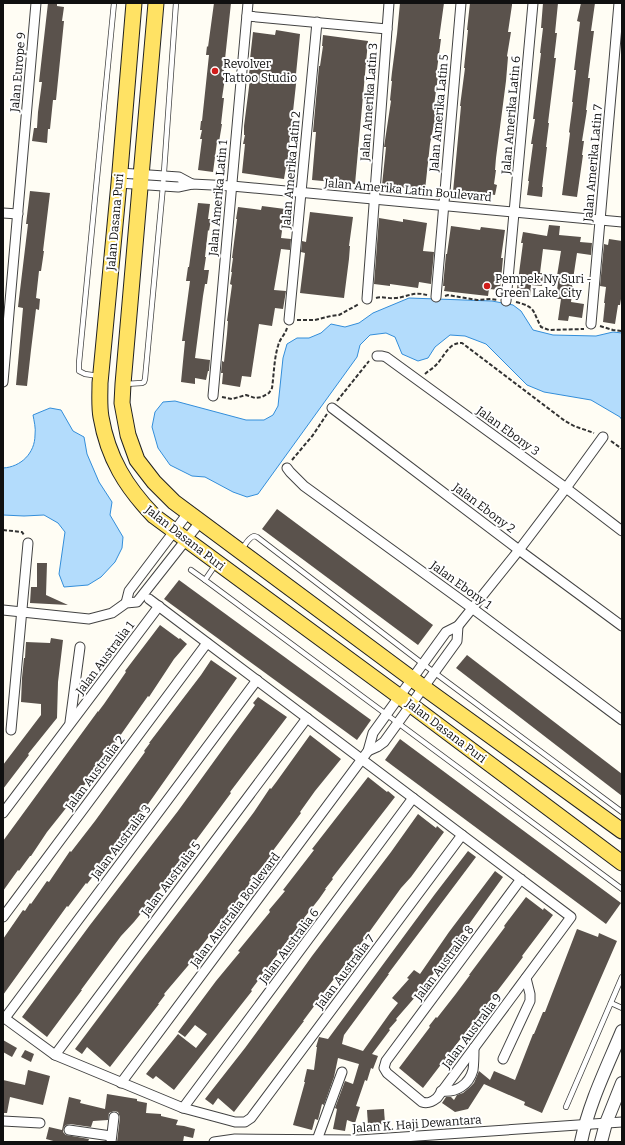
<svg xmlns="http://www.w3.org/2000/svg" width="625" height="1145" viewBox="0 0 625 1145" font-family="Bitter,serif">
  <rect width="100%" height="100%" fill="#fffdf4"/>
  <!-- water -->
  <g fill="#b3dcfc" stroke="#338eda">
    <path d="M409 298 492 301 513 305 521 311 533 330 553 335 596 336 613 332 622 333V420L620 417 591 400 544 392 527 385 486 344 465 336 450 335 435 347 428 358 418 361 402 354 395 337 386 333 370 335 360 345 357 357 258 494 247 497 233 492 205 477 192 476 170 465 158 448 152 427 155 412 163 402 175 401 246 420H264L273 415 278 406 283 358 287 344 297 338H309L321 333 331 324 345 327 359 323 373 313Z"/>
    <path d="M50 408 61 410 73 431 84 437 87 454 99 482 112 502 110 515 123 537 122 548 115 562 101 577 88 585 64 587 59 574 65 532 58 523 44 515 24 516 3 515V468C21 467 35 453 35 435 36 428 34 421 33 415Z"/>
  </g>
  <!-- building -->
  <g fill="#5a524c">
    <path d="M48 3H57V6L64 7 62 21H64L56 100H53L50 129H48L47 143 32 141 34 128H37L38 112 42 82H39Z"/>
    <path d="M214 3H231L223 78H225L222 98H224L221 124H222L219 142H217L213 172 198 170 202 139H200L202 130H200L201 121H202L209 55H206L207 46 208 47Z"/>
    <path d="M400 3H444L439 39H441L436 77H438L434 105H435L434 114H436L430 144 425 190 382 185 386 147H384L391 101 390 100 392 81H391L392 72 397 34Z"/>
    <path d="M470 3H512V5L508 32H511L507 56 508 57 506 81 496 158 495 170H496L494 184 497 185 495 195 471 191V194L453 192 461 106H460L465 68H464L468 30H467Z"/>
    <path d="M543 3H558L555 33H557L554 58H556L548 123H549L546 147H547L542 187H543L542 197 527 195 529 181H528L533 144H531L535 119H533L541 53H540L543 28H541Z"/>
    <path d="M581 3H595L591 31H594L588 78H590L586 110H587L582 141H584L582 155H583L577 197 562 195 568 149 570 133 569 132 573 102H572L576 70H574L580 22 577 21Z"/>
    <path d="M276 30 300 34 296 74 297 75 290 139 289 150H290L289 161 287 168 286 167 284 179 242 173 245 144H243L245 135H244V126L249 87 250 78H248L250 68H248L249 59H250L253 32 275 35Z"/>
    <path d="M323 35 368 41 355 184 312 180 316 132H313L319 66H320L323 46H322Z"/>
    <path d="M30 191 50 193 43 251H44L41 271H39L36 298 40 299 39 310 36 309 31 350 27 386 16 385 23 308 18 307 28 224H26Z"/>
    <path d="M198 203 210 204 208 219H211L209 231 208 230 205 257H206L204 270H209L207 284H205L203 296 195 358 210 360 209 371H208L206 380 195 378V384L181 382 185 341H182L190 281H186L188 267H189Z"/>
    <path d="M262 206 285 209 281 238 291 239 290 250 281 249 274 290 286 291 283 309 275 308 272 326 259 324 251 377 242 376 240 387 222 384 223 373H221L222 361 224 362 227 334 228 321H227L232 285 230 284 232 272H231L233 258H232L237 219H236L238 207 261 210Z"/>
    <path d="M310 212 353 217 349 246H350L349 259 344 298 300 293 305 253 301 252 302 241 306 242Z"/>
    <path d="M379 218 403 222V219L427 223 423 251 434 252 431 284 419 282 418 288 390 284V286L374 284Z"/>
    <path d="M549 225 560 226 559 235 581 237 580 242 592 243 591 255 577 253 572 286H573L571 302 584 304 582 318 569 316 568 321 558 320 561 299H556L558 282H556L561 251 543 249 540 273H544L542 286 531 285 530 298 516 296 523 243H521L523 232 547 236Z"/>
    <path d="M451 226 480 230 481 227 505 230 501 258H503L500 290 489 289 488 296 444 291 445 286H443L446 254H447Z"/>
    <path d="M609 239 622 241V293L620 305H618L615 324 603 322 605 303H604L606 287 600 286 604 244 608 245Z"/>
    <path d="M277 509 433 625 418 645 262 529Z"/>
    <path d="M37 563H47L46 595 68 605 30 603 31 587H37Z"/>
    <path d="M179 580 371 720 357 740 164 599Z"/>
    <path d="M160 625 179 639 180 638 187 644 174 659 149 697 148 696 94 773 47 832 31 856H30L19 871 18 870 3 891V841L98 711V712L104 704 126 672 125 671Z"/>
    <path d="M51 638 63 640 58 682 57 718 28 754 29 755 3 789V765L41 715V704L21 702 22 678 24 658H25L26 642 50 643Z"/>
    <path d="M467 655 622 774V796L456 668Z"/>
    <path d="M211 660 237 678 139 817 105 862H104L87 884 86 883 68 907 67 906 3 995V939L23 910 25 911 30 903 31 904 47 881 49 882 70 851 71 852 95 821 145 752 144 751 150 743H149L201 675Z"/>
    <path d="M258 697 287 717 230 792 231 793 151 901 134 922 121 936 98 967 81 990H82L70 1006 47 1037 22 1017 90 925 178 811 233 735 250 712 255 705 253 703Z"/>
    <path d="M310 735 341 759 315 791 300 812 301 813 272 852 274 853 249 882 250 884 196 953 198 954 164 994 165 995 158 1004H159L110 1067 87 1047 82 1054 75 1049 141 961 204 879 254 812 270 788 271 789 277 781Z"/>
    <path d="M400 739 621 903 606 924 385 760Z"/>
    <path d="M368 777 387 792 388 791 395 797 332 878 333 879 325 889H326L319 899 304 918 305 919 288 940 251 990 252 991 174 1090 156 1076 153 1079 146 1074 178 1034 196 1048 207 1034 195 1025 185 1037 178 1032 216 981 240 952 238 951 270 912 269 910 285 891 283 890 314 850 312 849Z"/>
    <path d="M418 814 436 828 437 826 444 832 411 877 401 888 357 949 317 1001H318L303 1021H304L234 1112 218 1098 213 1105 205 1099 245 1048 297 977 312 956 391 852Z"/>
    <path d="M468 851 476 857 388 974H389L344 1035 342 1044 363 1051 390 1013 398 1003 392 998 409 979 407 978 414 970 420 974 449 932 495 871 503 877 423 988 396 1019 397 1020 389 1029 390 1030 372 1054 378 1056 373 1069 371 1068 367 1081 365 1080 356 1106 360 1107 355 1123 347 1120 345 1131 333 1129 337 1109 335 1108 345 1081 353 1084 359 1064 338 1058 334 1077 324 1105 322 1104 318 1120 315 1119 312 1130 293 1125 305 1082H304L307 1069 314 1070 317 1047H316L319 1037 328 1039 435 894Z"/>
    <path d="M526 897 543 910 544 908 553 915 522 956 523 957 508 977 423 1088 399 1068 430 1027 429 1026 436 1017 437 1018 455 995 470 975H469L505 927 504 926Z"/>
    <path d="M577 929 598 937 599 933 617 941 542 1113 524 1105 525 1102 484 1084 468 1109 455 1112 442 1103 446 1097H451L454 1100 457 1095 463 1093 469 1088 474 1083 479 1071 490 1080 494 1071 515 1080 533 1034H534L543 1012H545Z"/>
    <path d="M3 1040 17 1048 12 1057 3 1052Z"/>
    <path d="M25 1050 34 1054 31 1062 21 1057Z"/>
    <path d="M28 1070 50 1076 43 1105 10 1097 7 1113H3V1080L25 1085Z"/>
    <path d="M107 1094 137 1099V1101L147 1103 146 1113 161 1114V1116L178 1120 176 1125 184 1126 195 1129 193 1138 184 1136 183 1142H117L120 1117 118 1112 114 1111 109 1113 108 1120 93 1121 91 1127 70 1124 66 1125 64 1127 63 1132 66 1135 89 1139 88 1142H57L46 1139 49 1127 62 1130 69 1097 81 1100 80 1103 105 1109Z"/>
    <path d="M384 1109 385 1124 368 1125 367 1110Z"/>
  </g>
  <g fill="none" stroke-linecap="round" stroke-linejoin="round">
    <defs>
      <g id="service">
        <path d="M99 376 85 374 79 371V363L114 3"/>
        <path d="M125 384 142 383 144 382 145 379 163 186 176 3"/>
        <path d="M242 549C246 544 248 538 254 536L257 537 423 664 622 812"/>
        <path d="M216 564 205 580 622 889"/>
        <path d="M191 570 205 580"/>
        <path d="M611 1003 622 1008"/>
        <path d="M566 1107 622 977"/>
      </g>
      <g id="minor">
        <path d="M247 16 387 29"/>
        <path d="M120 173 179 177 192 184"/>
        <path d="M119 183 178 187 192 184 232 186 622 222"/>
        <path d="M3 213 18 214"/>
        <path d="M436 297 461 3"/>
        <path d="M367 299 389 3"/>
        <path d="M506 301 533 3"/>
        <path d="M289 320 317 22"/>
        <path d="M591 324 619 3"/>
        <path d="M377 356H382L386 357 566 488 622 531"/>
        <path d="M3 382 36 3"/>
        <path d="M213 396 248 3"/>
        <path d="M332 408 519 550 622 626"/>
        <path d="M287 468 290 472 304 486 472 608 622 720"/>
        <path d="M149 599C290 705 431 811 571 917L437 1098C432 1102 428 1104 422 1102L387 1073 384 1068 386 1061 521 879"/>
        <path d="M126 603 129 591 188 513"/>
        <path d="M3 610 89 619 112 613 126 603 137 602 200 522"/>
        <path d="M70 722 80 647"/>
        <path d="M11 730 28 543"/>
        <path d="M368 751 377 747 384 742 457 641 458 626"/>
        <path d="M3 813 159 606"/>
        <path d="M3 917 207 643"/>
        <path d="M3 1017 55 1055 183 1108 235 1122H245L251 1118 462 835"/>
        <path d="M5 1018 257 680"/>
        <path d="M55 1055 307 718"/>
        <path d="M503 1059 530 1001V994L526 978"/>
        <path d="M121 1083 368 751 373 733 446 632 458 626 519 550 566 488 603 437"/>
        <path d="M441 1091C456 1093 469 1085 473 1070 474 1063 474 1055 474 1048"/>
        <path d="M183 1108 413 798"/>
        <path d="M3 1121 40 1123"/>
        <path d="M69 1130 111 1136"/>
        <path d="M317 1140 342 1072"/>
        <path d="M111 1142 114 1117"/>
        <path d="M214 1142 235 1139 359 1140 622 1122"/>
      </g>
      <g id="tertiary">
        <path d="M581 1142C589 1103 607 1067 622 1031"/>
        <path d="M601 1142 606 1123 622 1083"/>
      </g>
      <g id="primary">
        <path d="M134 3 119 183 100 383C100 394 99 406 101 417 108 458 126 487 154 516L411 705 622 863"/>
        <path d="M156 3 123 384 122 403 128 435 137 460 154 482 174 502 423 687 622 831"/>
      </g>
    </defs>
    <!-- service casing -->
    <use href="#service" stroke="#434343" stroke-width="6"/>
    <!-- minor casing -->
    <use href="#minor" stroke="#434343" stroke-width="11"/>
    <!-- tertiary casing -->
    <use href="#tertiary" stroke="#434343" stroke-width="14"/>
    <!-- primary casing -->
    <use href="#primary" stroke="#212121" stroke-width="17"/>
    <!-- path -->
    <g stroke="#323232" stroke-width="2" stroke-dasharray="4 2" stroke-linecap="butt">
      <path d="M445 296 448 295 477 300 491 299 498 300"/>
      <path d="M376 298C383 296 389 299 395 298 409 297 412 291 427 295"/>
      <path d="M516 302C536 307 532 310 541 327L549 330 584 329"/>
      <path d="M297 320H315L331 316 339 315 359 304"/>
      <path d="M600 326 613 330 622 331"/>
      <path d="M425 374C428 371 432 369 435 366 444 358 448 342 462 343L565 421 574 426 594 433"/>
      <path d="M222 397 232 399 246 395 255 398 262 397 269 393 272 388C274 374 274 359 278 346 280 338 285 335 287 328"/>
      <path d="M337 401 369 361"/>
      <path d="M611 441 622 449"/>
      <path d="M292 460 313 435 327 414"/>
      <path d="M3 530 22 532 24 535"/>
    </g>
    <!-- service -->
    <use href="#service" stroke="#fff" stroke-width="4.5"/>
    <!-- minor -->
    <use href="#minor" stroke="#fff" stroke-width="9"/>
    <!-- tertiary -->
    <use href="#tertiary" stroke="#fff" stroke-width="12"/>
    <!-- primary -->
    <use href="#primary" stroke="#ffe264" stroke-width="15"/>
  </g>
  <!-- markers -->
  <g fill="#cf1c1a" stroke="#fff" stroke-width="1.5">
    <circle cx="215" cy="71" r="4"/>
    <circle cx="487" cy="286" r="4"/>
  </g>
  <g text-anchor="middle" dominant-baseline="central" stroke-width="4" stroke-linejoin="round" paint-order="stroke">
    <!-- poi labels -->
    <g font-size="12" fill="#101010" stroke="#fff" text-anchor="start">
      <text x="223" y="64">Revolver<tspan x="223" dy="14">Tattoo Studio</tspan></text>
      <text x="495" y="279">Pempek Ny Suri -<tspan x="495" dy="14">Green Lake City</tspan></text>
    </g>
    <!-- street labels -->
    <g font-size="12" fill="#101010" stroke="#fff">
      <text transform="translate(18 72) rotate(-85)">Jalan Europe 9</text>
      <text transform="translate(369 102) rotate(-86)">Jalan Amerika Latin 3</text>
      <text transform="translate(439 113) rotate(-85)">Jalan Amerika Latin 5</text>
      <text transform="translate(511 115) rotate(-85)">Jalan Amerika Latin 6</text>
      <text transform="translate(593 163) rotate(-85)">Jalan Amerika Latin 7</text>
      <text transform="translate(291 170) rotate(-85)">Jalan Amerika Latin 2</text>
      <text transform="translate(408 190) rotate(5)">Jalan Amerika Latin Boulevard</text>
      <text transform="translate(218 198) rotate(-85)">Jalan Amerika Latin 1</text>
      <text transform="translate(115 222) rotate(-85)">Jalan Dasana Puri</text>
      <text transform="translate(508 431) rotate(36)">Jalan Ebony 3</text>
      <text transform="translate(484 508) rotate(37)">Jalan Ebony 2</text>
      <text transform="translate(185 538) rotate(38)">Jalan Dasana Puri</text>
      <text transform="translate(461 585) rotate(36)">Jalan Ebony 1</text>
      <text transform="translate(105 658) rotate(-53)">Jalan Australia 1</text>
      <text transform="translate(446 731) rotate(37)">Jalan Dasana Puri</text>
      <text transform="translate(95 773) rotate(-53)">Jalan Australia 2</text>
      <text transform="translate(121 842) rotate(-53)">Jalan Australia 3</text>
      <text transform="translate(171 879) rotate(-53)">Jalan Australia 5</text>
      <text transform="translate(235 910) rotate(-53)">Jalan Australia Boulevard</text>
      <text transform="translate(289 946) rotate(-53)">Jalan Australia 6</text>
      <text transform="translate(444 963) rotate(-53)">Jalan Australia 8</text>
      <text transform="translate(345 972) rotate(-53)">Jalan Australia 7</text>
      <text transform="translate(472 1031) rotate(-53)">Jalan Australia 9</text>
      <text transform="translate(417 1124) rotate(-4)">Jalan K. Haji Dewantara</text>
    </g>
  </g>
  <!-- border -->
  <rect width="625" height="1145" fill="none" stroke="#101010" stroke-width="8"/>
</svg>
